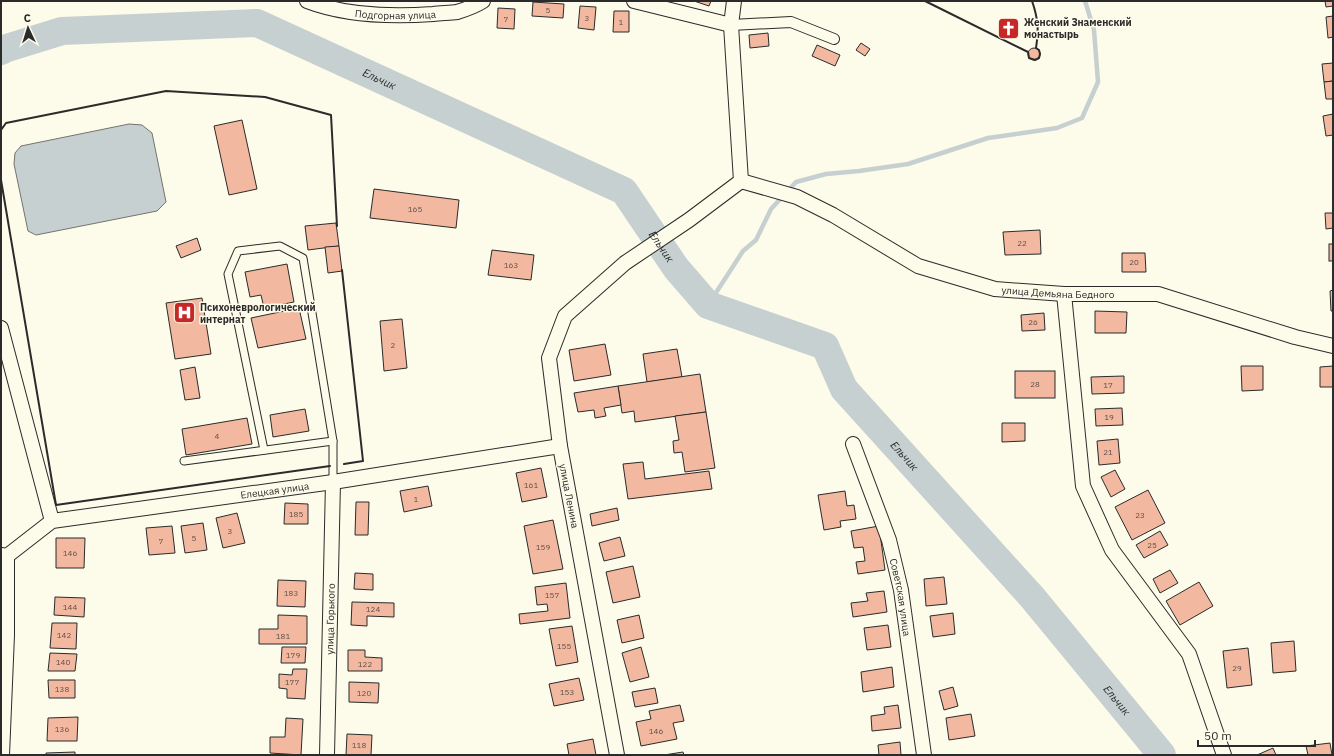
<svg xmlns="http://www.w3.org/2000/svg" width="1334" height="756" viewBox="0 0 1334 756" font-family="'IBM Plex Sans',sans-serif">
  <rect width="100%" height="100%" fill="#fdfbea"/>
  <!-- water -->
  <path fill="#c7d0d0" stroke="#74746e" d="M129 124 142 125 152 133 166 202 157 211 36 235 28 231 14 164 15 153 21 146Z"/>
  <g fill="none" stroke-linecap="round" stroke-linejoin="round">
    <!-- stream -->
    <path stroke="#c7d0d0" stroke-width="4.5" d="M708 305 743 251 756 240 771 209 796 182 826 174 859 171 908 164 988 138 1057 128 1082 118 1098 82 1094 30 1085 1"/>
    <!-- river -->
    <path stroke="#c7d0d0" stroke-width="28" id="s1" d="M1 51 7 48 62 31 257 23 624 191 676 268 708 305 825 346 844 389 1032 597 1162 755"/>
  </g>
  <!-- building -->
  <g fill="#f2b8a0" stroke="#2b2b2b">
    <path d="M694 1H711L709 6Z"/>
    <path d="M1325 1H1333V6L1326 7Z"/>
    <path d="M533 2 564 4 563 18 532 16Z"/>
    <path d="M580 6 596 7 594 30 578 28Z"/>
    <path d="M498 8 515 9 514 29 497 28Z"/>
    <path d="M614 11H629V32H613Z"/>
    <path d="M1333 16V37L1328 38 1326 17Z"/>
    <path d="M768 33 769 46 750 48 749 35Z"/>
    <path d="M861 43 870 49 865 56 856 50Z"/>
    <path d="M817 45 840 55 835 66 812 56Z"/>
    <circle cx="1034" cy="54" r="6"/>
    <path d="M1333 63V81L1324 82 1322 64Z"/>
    <path d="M1333 81V99H1326L1324 82Z"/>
    <path d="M1333 114V135L1326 136 1323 116Z"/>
    <path d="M242 120 257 189 229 195 214 126Z"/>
    <path d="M374 189 459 200 456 228 370 218Z"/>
    <path d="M1325 213H1333V228L1326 229Z"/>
    <path d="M336 223 339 246 308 250 305 226Z"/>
    <path d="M1040 230 1041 254 1005 255 1003 232Z"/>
    <path d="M197 238 201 250 181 258 176 246Z"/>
    <rect x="1329" y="244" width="4" height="17"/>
    <path d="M339 246 342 271 328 273 325 247Z"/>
    <path d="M492 250 534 255 531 280 488 275Z"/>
    <path d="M1122 253H1145L1146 272H1122Z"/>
    <path d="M287 264 294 302 264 308 261 295 250 297 245 272Z"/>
    <path d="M1333 290V311H1331L1330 291Z"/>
    <path d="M202 298 211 354 175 359 166 303Z"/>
    <path d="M299 308 306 339 258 348 251 318Z"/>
    <path d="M1095 311 1127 312 1126 333H1095Z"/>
    <path d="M1044 313 1045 330 1022 331 1021 315Z"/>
    <path d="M402 319 407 368 384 371 380 321Z"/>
    <path d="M605 344 611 375 574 381 569 350Z"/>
    <path d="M677 349 682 377 647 382 643 354Z"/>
    <path d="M1241 366H1263V390L1242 391Z"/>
    <path d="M1333 366V387H1320V367Z"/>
    <path d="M195 367 200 398 185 400 180 370Z"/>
    <rect x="1015" y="371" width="40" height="27"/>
    <path d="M700 374 706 412 635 422 634 411 622 413 618 386Z"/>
    <path d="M1124 376V393L1092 394 1091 377Z"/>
    <path d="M618 386 621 405 604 408 606 416 595 418 594 410 578 412 574 393Z"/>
    <path d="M1122 408 1123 425 1096 426 1095 409Z"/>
    <path d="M305 409 309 431 273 437 270 415Z"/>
    <path d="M706 412 715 468 685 472 682 452 674 453 673 441 679 440 675 416Z"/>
    <path d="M247 418 252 444 186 455 182 429Z"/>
    <path d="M1002 423H1025V441L1002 442Z"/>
    <path d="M1118 439 1120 463 1099 465 1097 441Z"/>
    <path d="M643 462 645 479 709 471 712 489 628 499 623 464Z"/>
    <path d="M541 468 547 497 522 502 516 473Z"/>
    <path d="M1115 470 1125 489 1111 497 1101 477Z"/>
    <path d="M428 486 432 506 404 512 400 491Z"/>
    <path d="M1148 490 1165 523 1132 540 1115 507Z"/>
    <path d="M845 491 847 506 854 505 856 519 840 521 841 527 824 530 818 495Z"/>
    <path d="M356 502H369L368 535H355Z"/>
    <path d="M285 503 308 504V524H284Z"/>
    <path d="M617 508 619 520 592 526 590 514Z"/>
    <path d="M237 513 245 543 223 548 216 518Z"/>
    <path d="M553 520 563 569 533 574 524 526Z"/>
    <path d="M203 523 207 550 185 553 181 526Z"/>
    <path d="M172 526 175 553 149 555 146 528Z"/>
    <path d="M879 526 885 570 858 574 856 562 865 561 863 547 854 548 851 531Z"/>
    <path d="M1160 531 1168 545 1144 558 1136 545Z"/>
    <path d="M620 537 625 556 604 561 599 543Z"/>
    <path d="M56 538H85L84 568H56Z"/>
    <path d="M633 566 640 597 613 603 606 572Z"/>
    <path d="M1170 570 1178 583 1160 593 1153 579Z"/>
    <path d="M355 573 373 574V590L354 589Z"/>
    <path d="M944 577 947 604 926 606 924 579Z"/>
    <path d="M278 580 306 581 305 607 277 606Z"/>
    <path d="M1199 582 1213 606 1180 625 1166 601Z"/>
    <path d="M566 583 570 618 520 624 519 614 548 611 547 604 537 605 535 587Z"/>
    <path d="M884 591 887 612 853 617 851 603 868 601 866 593Z"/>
    <path d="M55 597 85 598 84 617 54 615Z"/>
    <path d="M352 602 394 603V617L367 616V626L351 625Z"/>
    <path d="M953 613 955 634 933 637 930 616Z"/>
    <path d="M278 615 307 616V644H259V629H278Z"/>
    <path d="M639 615 644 638 622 643 617 620Z"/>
    <path d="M52 623H77L76 649 50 648Z"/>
    <path d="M888 625 891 647 867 650 864 628Z"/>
    <path d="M572 626 578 662 556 666 549 629Z"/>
    <path d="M1294 641 1296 671 1273 673 1271 643Z"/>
    <path d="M282 647H306L305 663H281Z"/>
    <path d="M641 647 649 677 630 682 622 653Z"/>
    <path d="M1248 648 1252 685 1227 688 1223 651Z"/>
    <path d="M348 650H365V657L382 658V671H348Z"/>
    <path d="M50 653 77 654 75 671H48Z"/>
    <path d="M892 667 894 687 863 692 861 672Z"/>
    <path d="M293 669H307L305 699 287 698V689L279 688V674L292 675Z"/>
    <path d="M579 678 584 700 554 706 549 684Z"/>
    <path d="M48 680H75V698H49Z"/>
    <path d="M349 682 379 683 378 703 349 702Z"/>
    <path d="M953 687 958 706 944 710 939 691Z"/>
    <path d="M655 688 658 703 635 707 632 692Z"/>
    <path d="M680 705 684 721 673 723 677 739 641 746 636 722 651 719 649 711Z"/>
    <path d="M898 705 901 728 872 731 871 716 885 714 884 707Z"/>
    <path d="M971 714 975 736 949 740 946 718Z"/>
    <path d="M78 717 77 741H47L48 718Z"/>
    <path d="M286 718 303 719 301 755 270 753V737H285Z"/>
    <path d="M347 734 372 735 371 755H346Z"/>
    <path d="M593 739 596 755H569L567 744Z"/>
    <path d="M900 742 901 755H879L878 745Z"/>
    <path d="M1330 743 1332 755H1308L1306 746Z"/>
    <path d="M1273 748 1276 755H1257Z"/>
    <path d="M75 752V755H46V753Z"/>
    <path d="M683 752 684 755H664Z"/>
  </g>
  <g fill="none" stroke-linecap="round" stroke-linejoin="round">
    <defs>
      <g id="service">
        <path d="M264 450 228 274 238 251 280 246 303 258 333 441V482"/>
        <path d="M184 461 333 441"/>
      </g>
      <path id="pedestrian" d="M731 25 791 22 834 39"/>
      <g id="minor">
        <path id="s2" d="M307 1C346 16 391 17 433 14 441 13 450 13 457 12 467 9 475 6 483 1"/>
        <path d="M634 1 731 25"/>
        <path id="s3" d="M741 181 797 197 833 215 918 266 995 289 1064 294H1158L1295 337 1333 346"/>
        <path d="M1064 294 1083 486 1112 550 1189 654 1224 755"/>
        <path d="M1 328 52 521"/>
        <path id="s4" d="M853 444 889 540 901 590 924 755"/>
        <path id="s5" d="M1 555 7 556 52 521 333 482 560 446"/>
        <path d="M2 755 7 635V556"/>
        <path id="s6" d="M327 755 333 482"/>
        <path d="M617 755 560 446 549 358 565 316 625 263 689 220 741 181 731 25 734 1"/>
      </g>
    </defs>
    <!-- service casing -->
    <use href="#service" stroke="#2b2b2b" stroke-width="9"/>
    <!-- pedestrian casing -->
    <use href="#pedestrian" stroke="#2b2b2b" stroke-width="12"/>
    <!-- minor casing -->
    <use href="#minor" stroke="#2b2b2b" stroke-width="16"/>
    <!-- service -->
    <use href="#service" stroke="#fdfbea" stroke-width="7"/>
    <!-- pedestrian -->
    <use href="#pedestrian" stroke="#fdfbea" stroke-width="10"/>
    <!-- minor -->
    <use href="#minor" stroke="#fdfbea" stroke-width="14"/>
    <!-- wall -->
    <g stroke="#2b2b2b" stroke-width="2">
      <path d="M925 1 1028 52 1029 58 1035 60 1039 58 1040 54 1039 50 1036 48C1039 30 1038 18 1032 1"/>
      <path d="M1 130 6 123 166 91 265 97 331 115 337 226"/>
      <path d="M1 180 56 505 330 466"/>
      <path d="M342 270 363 461 344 464"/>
    </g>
  </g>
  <!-- icons -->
  <defs>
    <symbol id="church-square" viewBox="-11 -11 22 22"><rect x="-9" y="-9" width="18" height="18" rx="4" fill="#c62828" stroke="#fdfbea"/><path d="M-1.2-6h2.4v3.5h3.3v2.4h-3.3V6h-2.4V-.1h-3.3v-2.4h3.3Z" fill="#fff"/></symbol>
    <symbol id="hospital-square" viewBox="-11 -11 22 22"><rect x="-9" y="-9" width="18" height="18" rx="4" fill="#c62828" stroke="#fdfbea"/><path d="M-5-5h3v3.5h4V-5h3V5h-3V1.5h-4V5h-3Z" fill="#fff"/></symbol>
  </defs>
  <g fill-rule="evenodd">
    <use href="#church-square" x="996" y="16" width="25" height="25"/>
    <use href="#hospital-square" x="172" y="300" width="25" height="25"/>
  </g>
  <g text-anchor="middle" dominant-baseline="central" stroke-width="3" stroke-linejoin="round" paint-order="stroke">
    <!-- number labels -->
    <g font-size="8" fill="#5d4e48">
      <text x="548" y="10">5</text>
      <text x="587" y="18">3</text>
      <text x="506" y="19">7</text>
      <text x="621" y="22">1</text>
      <text x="415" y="209">165</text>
      <text x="1022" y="243">22</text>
      <text x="1134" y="262">20</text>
      <text x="511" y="265">163</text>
      <text x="1033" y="322">26</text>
      <text x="393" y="345">2</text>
      <text x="1035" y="384">28</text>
      <text x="1108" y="385">17</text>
      <text x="1109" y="417">19</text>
      <text x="217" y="436">4</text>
      <text x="1108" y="452">21</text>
      <text x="531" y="485">161</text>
      <text x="416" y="499">1</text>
      <text x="296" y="514">185</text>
      <text x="1140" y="515">23</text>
      <text x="230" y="531">3</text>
      <text x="194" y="538">5</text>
      <text x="161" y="541">7</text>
      <text x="1152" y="545">25</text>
      <text x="543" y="547">159</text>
      <text x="70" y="553">146</text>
      <text x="291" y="593">183</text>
      <text x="552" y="595">157</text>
      <text x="70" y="607">144</text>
      <text x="373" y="609">124</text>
      <text x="64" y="635">142</text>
      <text x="283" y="636">181</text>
      <text x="564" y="646">155</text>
      <text x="293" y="655">179</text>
      <text x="63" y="662">140</text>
      <text x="365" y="664">122</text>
      <text x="1237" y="668">29</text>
      <text x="292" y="682">177</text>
      <text x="62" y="689">138</text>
      <text x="567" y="692">153</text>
      <text x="364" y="693">120</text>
      <text x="62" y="729">136</text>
      <text x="656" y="731">146</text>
      <text x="359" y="745">118</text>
    </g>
    <!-- street labels -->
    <g font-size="10" fill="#2b2b2b" stroke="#fdfbea">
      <text stroke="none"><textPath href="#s2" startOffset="90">Подгорная улица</textPath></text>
      <text stroke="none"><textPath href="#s3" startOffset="341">улица Демьяна Бедного</textPath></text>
      <text stroke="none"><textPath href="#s5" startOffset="288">Елецкая улица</textPath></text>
      <text transform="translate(569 496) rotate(79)">улица Ленина</text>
      <text stroke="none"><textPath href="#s4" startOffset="161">Советская улица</textPath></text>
      <text stroke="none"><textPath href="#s6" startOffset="136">улица Горького</textPath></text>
    </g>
    <!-- poi labels -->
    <g font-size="10" font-weight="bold" fill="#2b2b2b" stroke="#fdfbea" text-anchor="start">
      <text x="1024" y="22">Женский Знаменский<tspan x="1024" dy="12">монастырь</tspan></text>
      <text x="200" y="307">Психоневрологический<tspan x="200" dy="12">интернат</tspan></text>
    </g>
    <!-- water labels -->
    <g font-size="11" font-style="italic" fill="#2b2b2b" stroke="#fdfbea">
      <text stroke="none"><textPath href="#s1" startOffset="394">Ельчик</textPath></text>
      <text stroke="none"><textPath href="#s1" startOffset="730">Ельчик</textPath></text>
      <text stroke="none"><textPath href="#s1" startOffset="1066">Ельчик</textPath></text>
      <text stroke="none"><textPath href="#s1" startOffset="1390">Ельчик</textPath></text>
    </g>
  </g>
  <!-- border -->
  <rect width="1334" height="756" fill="none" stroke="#2b2b2b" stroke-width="4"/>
  <!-- north arrow -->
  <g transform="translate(28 28) rotate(356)" stroke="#fdfbea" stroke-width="3" paint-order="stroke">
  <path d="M0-3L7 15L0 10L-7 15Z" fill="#2b2b2b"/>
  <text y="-6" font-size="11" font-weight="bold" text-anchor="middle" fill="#2b2b2b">С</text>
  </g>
  <!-- scale -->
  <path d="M1198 740v6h117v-6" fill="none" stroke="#2b2b2b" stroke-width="2"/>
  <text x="1204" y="740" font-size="12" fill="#2b2b2b" stroke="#fdfbea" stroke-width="3" paint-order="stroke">50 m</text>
</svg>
